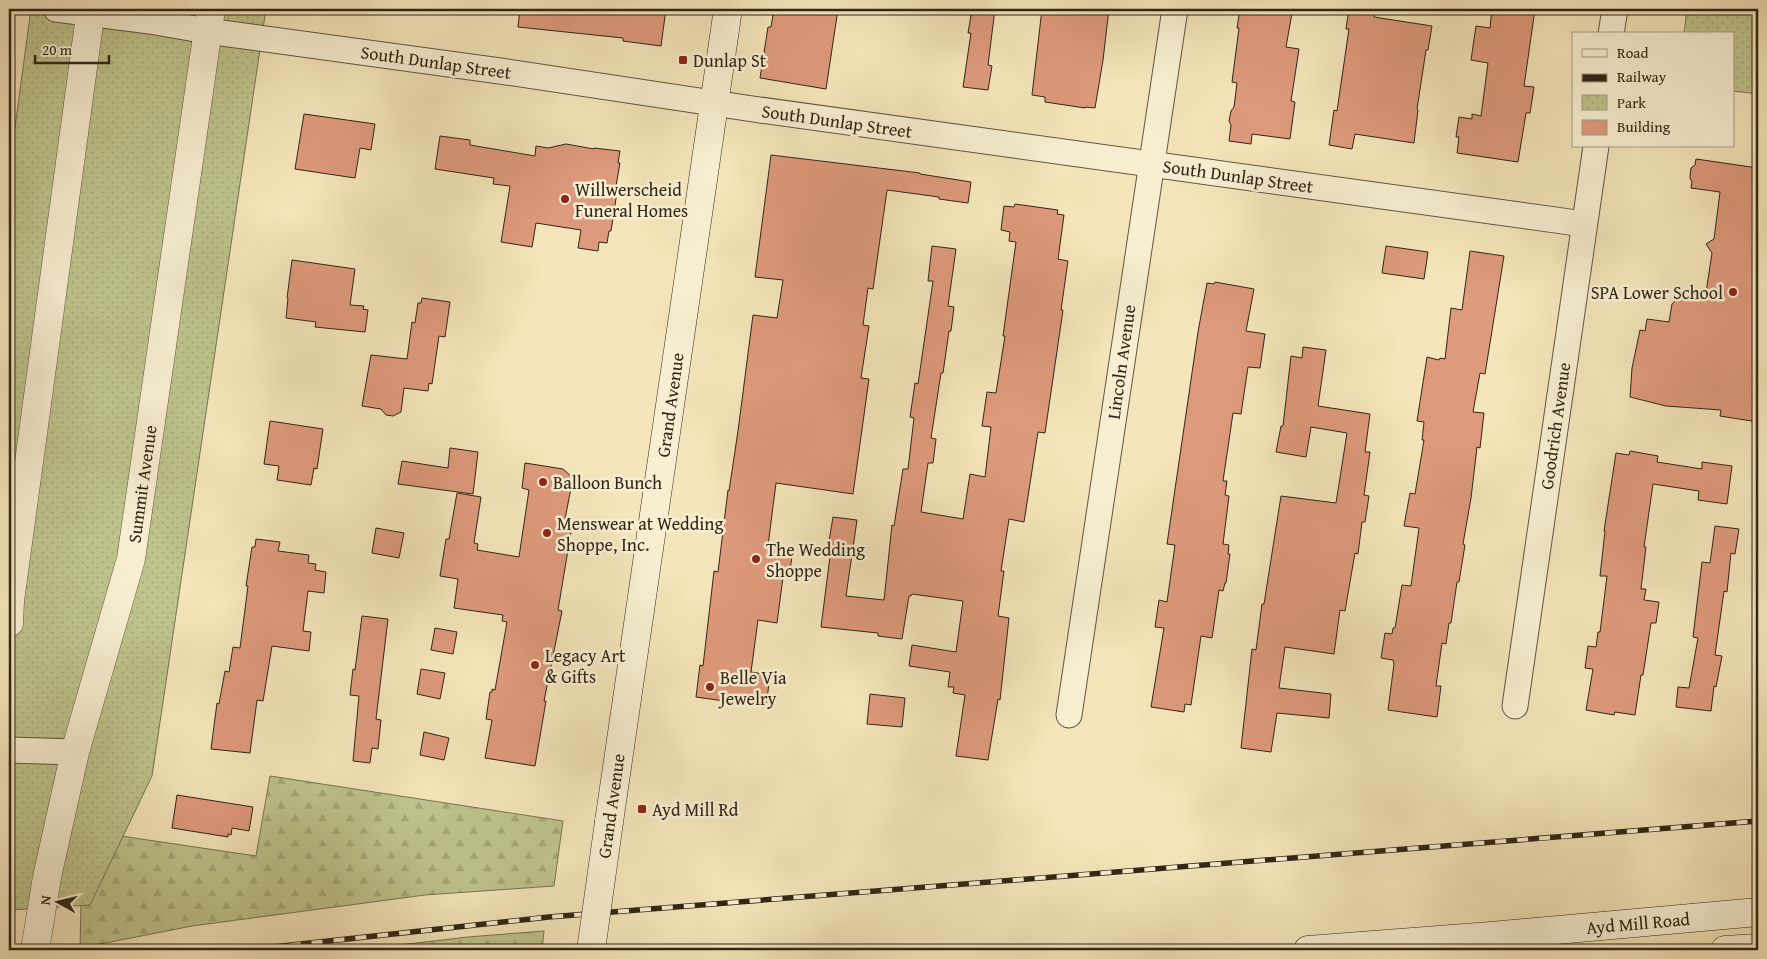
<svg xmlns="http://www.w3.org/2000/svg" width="1767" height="959" viewBox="0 0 1767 959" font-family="'Gentium Book Plus',serif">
  <defs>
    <pattern id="forest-firs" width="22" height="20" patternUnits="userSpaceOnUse" patternTransform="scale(1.25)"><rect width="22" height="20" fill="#bfc48d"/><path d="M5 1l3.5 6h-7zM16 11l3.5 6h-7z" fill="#a5a879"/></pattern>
    <pattern id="park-dots" width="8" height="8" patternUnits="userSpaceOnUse" patternTransform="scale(1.25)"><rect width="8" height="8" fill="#bfc48d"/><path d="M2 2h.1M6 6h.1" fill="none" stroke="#a5a879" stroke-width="1.8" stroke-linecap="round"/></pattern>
  </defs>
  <rect width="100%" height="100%" fill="#f4e6ba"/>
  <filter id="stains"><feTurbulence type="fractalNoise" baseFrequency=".004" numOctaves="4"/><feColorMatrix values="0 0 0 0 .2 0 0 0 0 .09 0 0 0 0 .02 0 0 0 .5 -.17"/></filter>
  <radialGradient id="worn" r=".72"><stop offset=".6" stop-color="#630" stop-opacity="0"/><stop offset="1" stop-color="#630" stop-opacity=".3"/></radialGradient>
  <!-- forest -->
  <g fill="url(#forest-firs)" stroke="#787452">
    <path d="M270 776 563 821 554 886 425 895 192 926 80 948 81 905 94 832 256 856Z"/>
    <path d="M544 931 542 950H355L468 937Z"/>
  </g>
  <!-- park -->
  <g fill="url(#park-dots)" stroke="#787452">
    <path d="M31 9H266L152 776 90 905 9 910V171Z"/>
    <path d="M1687 9H1758V94L1733 91V34H1684Z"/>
  </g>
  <!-- building -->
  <g fill="#de9a7c" stroke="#312516">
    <path d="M520 9H666L661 46 623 41V38L518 27Z"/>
    <path d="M774 9H838L826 89 760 78 768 27H771Z"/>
    <path d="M972 9H995L988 65 992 66 988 90 963 87 971 33H968Z"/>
    <path d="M1042 9H1109L1103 60 1095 108 1085 107V108L1045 102V97L1032 95Z"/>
    <path d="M1240 9H1288L1287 13H1292L1286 47 1299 49 1291 101 1295 102 1290 139 1252 134 1251 144 1229 141 1231 125 1229 121 1231 111 1234 107 1237 83 1232 82 1239 28H1237Z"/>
    <path d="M1349 9H1375L1374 17 1432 26 1428 50H1426L1417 109 1418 110 1414 143 1355 134 1352 149 1329 145 1334 110 1337 111 1349 29H1346Z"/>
    <path d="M1492 9H1535L1524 86 1534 87 1530 113H1526L1518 162 1457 153 1459 137H1456L1459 117 1472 119V114L1481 116 1488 63 1471 60 1476 26 1490 28Z"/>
    <path d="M304 114 375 124 371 150 360 148 355 178 295 169Z"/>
    <path d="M440 136 470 140V145L535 156 536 146 548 148 566 144 594 149V148L620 151 618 163H620L615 192H617L611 231H609L607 243 599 242 598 251 578 248 581 230 536 223 532 247 501 242 510 186 493 184 494 178 435 169Z"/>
    <path d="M771 155 920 173V174L971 182 968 203 939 199V197L887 190 873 289 868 288 863 325 869 326 861 378 869 379 853 494 776 483 768 546 793 549 789 578 783 577 777 623 758 620 751 672 770 675 766 707 696 697 700 665 703 666 714 571 718 572 728 490 729 491 738 431 753 315 777 318 783 280 755 277Z"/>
    <path d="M1696 159 1758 168V422L1720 416 1721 410 1666 406 1630 397 1632 368 1640 330 1645 331 1647 319 1669 322 1672 304 1675 301 1676 295 1705 299 1712 253 1706 244 1714 239 1720 192 1691 188 1692 182 1690 178 1691 168 1695 165Z"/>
    <path d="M1015 204 1058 210 1057 214 1064 215 1058 259 1068 261 1061 310H1063L1045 433 1038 432 1024 522 1009 519 1001 571H1004L998 616 1009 618 1000 700 998 699 988 760 956 756 965 695 953 693 954 687H948L950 672 909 666 912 645 956 652 963 601 912 594 911 596H909L902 639 878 636V633L821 627 832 541H829L833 517 857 520 846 596 884 600 892 525 894 526 903 469H908L914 418 910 417 915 383 918 384 933 281H928L932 246 956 249 948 306 954 307 951 331H949L943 373H941L931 438 936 439 933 463H928L921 512 963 519 970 474 985 477 991 427 982 426 987 392 996 393 1005 336H1003L1016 242 1009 241 1010 232 1001 230 1004 206 1014 207Z"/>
    <path d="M1386 246 1428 252 1424 279 1382 273Z"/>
    <path d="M1470 251 1504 256 1485 374 1480 373 1473 412 1484 413 1480 448 1477 447 1471 498 1463 544 1465 545 1459 582H1457L1451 623H1449L1446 644 1442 643 1436 686H1441L1437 717 1388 710 1394 664 1393 660 1381 658 1385 633 1392 634 1393 628H1395L1402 585 1411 586 1419 528 1404 526 1410 493 1415 494 1424 440H1422L1424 422 1417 421 1427 357 1439 360 1440 358 1445 359 1451 308 1462 310Z"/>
    <path d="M292 260 355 269 350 305 364 306 363 309 368 310 365 332 315 327 316 322 286 318 288 298H287Z"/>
    <path d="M1215 282 1254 289 1246 331 1265 334 1260 368 1248 367 1241 414 1233 413 1223 481H1227L1225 495 1229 496 1223 544 1229 545 1228 554H1230L1226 583H1225L1223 591 1219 590 1212 638 1201 636 1191 705 1185 704 1184 712 1151 707 1164 628 1155 627 1159 600 1167 602 1175 545 1167 544 1198 332 1207 283 1214 284Z"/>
    <path d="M422 298 450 302 445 337 439 336 432 384 429 383 428 391 404 388 401 412 393 416 386 415 381 409 362 406 371 355 407 359 412 322 415 323 418 303H421Z"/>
    <path d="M1303 347 1326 350 1318 406 1370 414 1365 452H1370L1364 495 1369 496 1365 522H1362L1358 554 1355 553 1345 611 1340 610 1334 654 1285 647 1279 688 1331 694 1329 718 1277 713 1271 752 1241 748 1252 649 1256 650 1262 604H1264L1281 496 1336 503 1347 433 1311 427 1306 457 1276 452 1281 426H1283L1291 356 1302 358Z"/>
    <path d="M270 421 323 429 317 469 314 468 311 485 277 480 279 466 264 464Z"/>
    <path d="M450 448 478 452 473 494 398 484 402 461 448 468Z"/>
    <path d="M1630 451 1658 456 1657 462 1702 469V462L1732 466 1727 504 1698 500 1699 491 1653 484 1644 547H1646L1641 589H1646L1644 600 1659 602 1656 623H1651L1643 675H1641L1635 715 1615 712 1614 715 1586 710 1593 669 1585 668 1588 646 1596 647 1598 632H1600L1607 576H1600L1605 531H1604L1616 453 1629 455Z"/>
    <path d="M525 463 563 469 573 478 565 519 573 520 558 610 562 611 544 701H546L535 766 485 758 492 720 486 719 490 692H492V689L495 690 507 622 502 621 503 615 454 608 458 579 440 576 446 539H449L457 493 481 497 474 543 478 544 477 550 519 557 529 490 522 488Z"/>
    <path d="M1715 526 1739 529 1735 554 1731 553 1727 592 1724 591 1715 655 1722 656 1716 687 1714 686 1711 711 1676 707 1678 687 1689 688 1698 638 1693 637 1702 562 1710 563Z"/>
    <path d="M376 528 404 533 399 558 372 553Z"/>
    <path d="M256 539 280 542 278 551 309 555 308 563 316 564 315 570 326 572 324 593 308 591 303 631 311 632 309 651 272 646 263 701 257 700 250 753 211 749 217 703 219 704 225 671 229 672 233 647 240 648 248 586H246L252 547H255Z"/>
    <path d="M362 616 388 619 376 719 381 720 378 749 372 748 370 763 353 761 359 696 350 695 353 669 355 670Z"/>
    <path d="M435 628 457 632 453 654 431 650Z"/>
    <path d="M421 669 445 673 440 699 417 694Z"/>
    <path d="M870 694 905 698 902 727 867 724Z"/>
    <path d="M424 732 449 738 444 760 420 755Z"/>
    <path d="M177 795 253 807 249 831 232 828 231 835 228 834V837L172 828Z"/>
  </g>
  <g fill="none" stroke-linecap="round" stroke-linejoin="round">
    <defs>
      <g id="minor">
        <path d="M56 9 150 21 207 31 500 71 753 109 1584 224"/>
        <path d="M1611 34 1615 9"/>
        <path d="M1515 706 1596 146"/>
        <path d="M1069 715 1175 9"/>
        <path d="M9 750 75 752"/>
      </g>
      <g id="tertiary">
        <path d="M9 623 10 601 91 9"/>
        <path d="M35 950 47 877 75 752 131 559 211 9"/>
      </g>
      <g id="secondary">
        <path d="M609 822 728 9"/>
        <path d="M1308 950 1491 936 1758 912"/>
        <path d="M1725 950 1758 948"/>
      </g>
    </defs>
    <!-- minor casing -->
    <use href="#minor" stroke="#62553f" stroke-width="27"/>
    <!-- tertiary casing -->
    <use href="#tertiary" stroke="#62553f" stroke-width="29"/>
    <!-- secondary casing -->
    <use href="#secondary" stroke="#312516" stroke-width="29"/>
    <!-- minor -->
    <use href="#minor" stroke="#f8efd2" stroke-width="25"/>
    <!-- tertiary -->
    <use href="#tertiary" stroke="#f8efd2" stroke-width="28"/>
    <!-- secondary -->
    <use href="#secondary" stroke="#f8efd2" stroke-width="28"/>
    <defs>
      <path id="rail" d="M246 950 549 917 1758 821"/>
    </defs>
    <!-- rail casing -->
    <use href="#rail" stroke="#312516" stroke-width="5.5"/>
    <!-- rail -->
    <use href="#rail" stroke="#f8efd2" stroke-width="4" stroke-dasharray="11" stroke-linecap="butt"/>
    <defs>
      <path id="secondary-bridge" d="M591 950 609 822"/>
    </defs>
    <!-- secondary-bridge casing -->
    <use href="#secondary-bridge" stroke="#312516" stroke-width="29" stroke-linecap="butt"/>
    <!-- secondary-bridge -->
    <use href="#secondary-bridge" stroke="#f8efd2" stroke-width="28"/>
  </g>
  <!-- markers -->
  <g fill="#8f2418" stroke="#f8efd2" stroke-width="2">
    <rect x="678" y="55" width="10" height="10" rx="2.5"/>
    <circle cx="565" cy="199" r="5"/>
    <circle cx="1733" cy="292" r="5"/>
    <circle cx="543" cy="482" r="5"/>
    <circle cx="547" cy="533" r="5"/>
    <circle cx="756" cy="559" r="5"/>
    <circle cx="535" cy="665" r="5"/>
    <circle cx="710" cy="687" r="5"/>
    <rect x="637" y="804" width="10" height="10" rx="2.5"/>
  </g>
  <g text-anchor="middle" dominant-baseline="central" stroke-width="5" stroke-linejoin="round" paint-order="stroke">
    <!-- poi labels -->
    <g font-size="18" fill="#312516" stroke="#f8efd2" text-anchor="start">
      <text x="693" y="60">Dunlap St</text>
      <text x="575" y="189">Willwerscheid<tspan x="575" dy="21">Funeral Homes</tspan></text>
      <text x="1723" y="292" text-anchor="end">SPA Lower School</text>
      <text x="553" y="482">Balloon Bunch</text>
      <text x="557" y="523">Menswear at Wedding<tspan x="557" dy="21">Shoppe, Inc.</tspan></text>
      <text x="766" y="549">The Wedding<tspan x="766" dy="21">Shoppe</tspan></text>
      <text x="545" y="655">Legacy Art<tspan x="545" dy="21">&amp; Gifts</tspan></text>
      <text x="720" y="677">Belle Via<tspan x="720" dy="21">Jewelry</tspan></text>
      <text x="652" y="809">Ayd Mill Rd</text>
    </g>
    <!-- street labels -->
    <g font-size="18" fill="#312516" stroke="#f8efd2">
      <text transform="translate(436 62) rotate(8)">South Dunlap Street</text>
      <text transform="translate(837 121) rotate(8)">South Dunlap Street</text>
      <text transform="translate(1238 176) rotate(8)">South Dunlap Street</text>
      <text transform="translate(1121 362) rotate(-82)">Lincoln Avenue</text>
      <text transform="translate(670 405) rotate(-82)">Grand Avenue</text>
      <text transform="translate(1555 426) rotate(-82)">Goodrich Avenue</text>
      <text transform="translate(142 484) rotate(-82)">Summit Avenue</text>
      <text transform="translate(611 806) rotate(-82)">Grand Avenue</text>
      <text transform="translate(1638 923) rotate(-5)">Ayd Mill Road</text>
    </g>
  </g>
  <!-- margin -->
  <rect width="1767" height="959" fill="none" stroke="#f4e6ba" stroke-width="30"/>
  <rect x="10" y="10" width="1747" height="939" fill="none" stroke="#312516" stroke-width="2.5"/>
  <rect x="15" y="15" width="1737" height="929" fill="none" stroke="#312516"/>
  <!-- legend -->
  <rect x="1572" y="32" width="162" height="115" fill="#f8efd2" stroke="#a89e87"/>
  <rect x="1582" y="49" width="25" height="8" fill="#f8efd2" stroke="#a89e87"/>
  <text x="1617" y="58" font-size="15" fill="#312516">Road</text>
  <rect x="1582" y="74" width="25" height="8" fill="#312516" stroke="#a89e87"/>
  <text x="1617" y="82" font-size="15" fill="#312516">Railway</text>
  <rect x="1582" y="95" width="25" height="15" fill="url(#park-dots)" stroke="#a89e87"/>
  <text x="1617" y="108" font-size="15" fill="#312516">Park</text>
  <rect x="1582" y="120" width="25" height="15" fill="#de9a7c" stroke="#a89e87"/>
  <text x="1617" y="132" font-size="15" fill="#312516">Building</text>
  <!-- north arrow -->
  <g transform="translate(58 902) rotate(278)" stroke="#f8efd2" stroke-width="4" paint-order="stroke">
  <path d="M0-4L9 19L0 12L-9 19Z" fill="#312516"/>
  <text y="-8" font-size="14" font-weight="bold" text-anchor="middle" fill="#312516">N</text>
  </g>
  <!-- scale -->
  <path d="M35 55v8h74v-8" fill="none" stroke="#312516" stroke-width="2.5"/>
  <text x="42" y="55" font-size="15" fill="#312516" stroke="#f8efd2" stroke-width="4" paint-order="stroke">20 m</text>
  <rect width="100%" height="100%" filter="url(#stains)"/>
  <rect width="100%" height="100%" fill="url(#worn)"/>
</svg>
